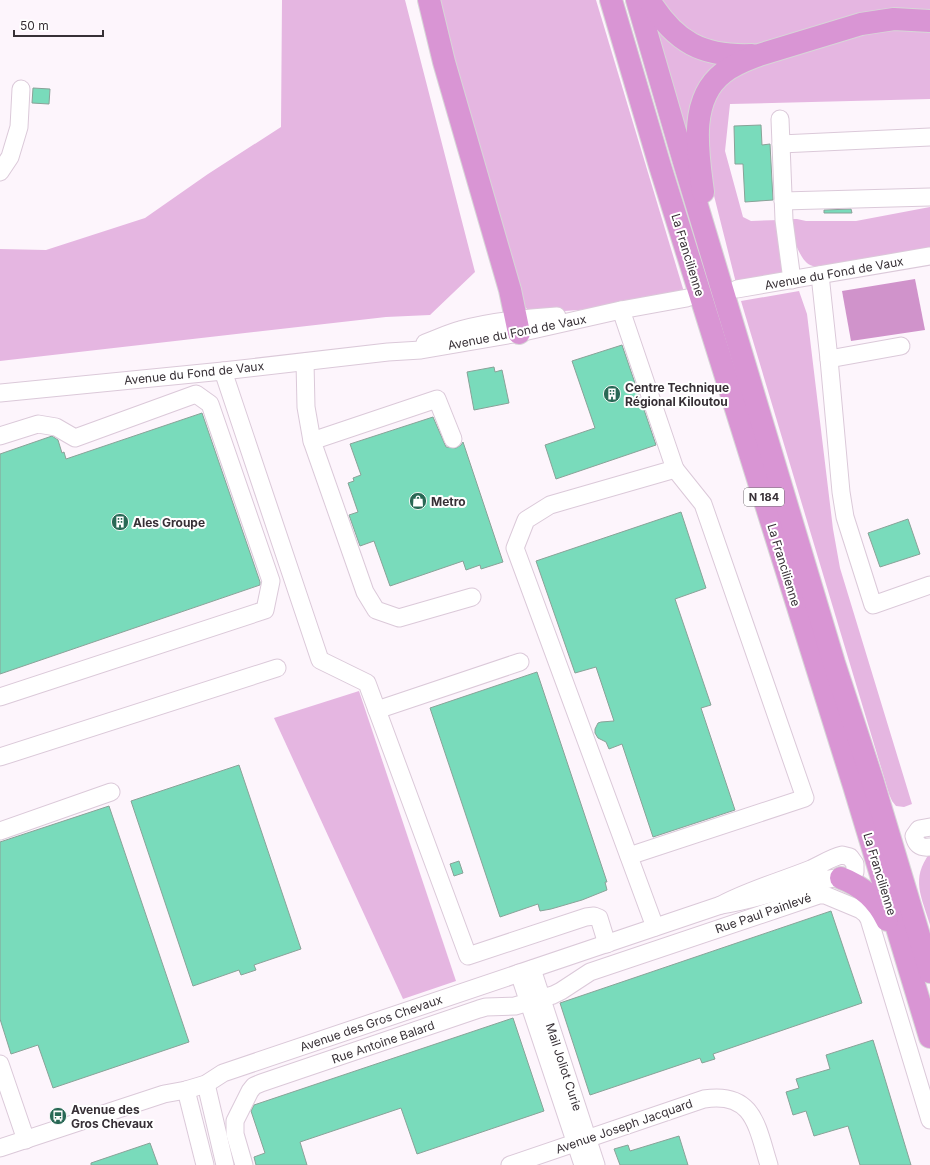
<svg xmlns="http://www.w3.org/2000/svg" width="930" height="1165" viewBox="0 0 930 1165" font-family="Inter,sans-serif">
  <rect width="100%" height="100%" fill="#fdf5fc"/>
  <!-- green -->
  <g fill="#e5b6e1">
    <path d="M282 0H405L475 272 430 315 386 317 0 361V249L46 250 145 218 208 174 281 127Z"/>
    <path d="M440 0H596L684 292 593 309 536 313 530 312 524 306 456 77Z"/>
    <path d="M658 0H930V14L753 51 687 35Z"/>
    <path d="M657 28 723 61 688 138Z"/>
    <path d="M871 29H930V99L730 104 725 151 743 217 751 221 780 220 787 264 781 273 736 283 705 160 712 97 736 72Z"/>
    <path d="M930 207V250L825 268C819 267 811 267 807 263 798 255 790 231 789 219H797L806 221H856Z"/>
    <path d="M799 291 807 314 833 529 840 568 912 804 904 807 896 806 892 801 889 794 741 301Z"/>
    <path d="M359 691 456 981 403 999 274 718Z"/>
    <path d="M930 853V925C922 897 910 879 930 853Z"/>
  </g>
  <!-- water -->
  <path fill="#d093cb" d="M915 279 925 330 851 341 842 291Z"/>
  <!-- building -->
  <g fill="#79dbbb" stroke="#89a298">
    <path d="M33 88 50 89 49 104 32 103Z"/>
    <path d="M761 125 762 145 770 144 773 200 745 202 743 164H735L734 126Z"/>
    <path d="M851 209 852 213H824V210Z"/>
    <path d="M622 345 656 445 556 479 545 445 595 428 572 361Z"/>
    <path d="M494 367 495 372 502 370 509 403 474 410 467 372Z"/>
    <path d="M202 413 260 582V585L0 674V454L52 436 58 440 62 453 64 452 66 459Z"/>
    <path d="M433 417 446 447 456 448 461 445 463 442 503 562 481 569 480 565 466 570 463 561 390 586 374 541 360 546 349 515 358 512 348 483 354 481 353 478 361 475 350 444Z"/>
    <path d="M681 512 706 588 675 599 711 705 701 708 735 810 653 837 622 744 609 749 606 742 598 738 595 733V729L598 723 601 722 614 721 596 667 575 673 536 561Z"/>
    <path d="M908 519 920 554 880 567 868 533Z"/>
    <path d="M537 672 607 882H605L607 890 582 900 551 909 540 911 538 904 500 917 430 708Z"/>
    <path d="M239 765 301 949 254 965 256 970 241 975 239 970 193 986 131 801Z"/>
    <path d="M109 806 189 1042 53 1088 38 1045 11 1054 0 1019V842Z"/>
    <path d="M459 861 463 873 454 876 450 864Z"/>
    <path d="M831 911 862 1003 713 1054 715 1059 702 1063 700 1058 590 1095 560 1003Z"/>
    <path d="M513 1018 544 1111 417 1154 401 1108 300 1142 307 1165H256L254 1157 265 1153 251 1111 254 1105Z"/>
    <path d="M873 1040 881 1066 911 1165H860L848 1126 814 1136 806 1111 793 1115 786 1092 799 1088 796 1079 830 1069 826 1055Z"/>
    <path d="M679 1136 688 1165H620L614 1149 628 1145 630 1151Z"/>
    <path d="M150 1143 158 1165H91V1163Z"/>
  </g>
  <g fill="none" stroke-linecap="round" stroke-linejoin="round">
    <defs>
      <g id="minor">
        <path d="M780 119 784 220 792 280"/>
        <path d="M781 144 930 137"/>
        <path d="M0 172 10 157 19 127 21 89"/>
        <path d="M783 201 930 197"/>
        <path d="M820 275 829 359 841 492 845 517 873 605 930 585"/>
        <path d="M737 289 930 256"/>
        <path d="M621 310 675 469 550 505 526 520 515 548 655 927"/>
        <path d="M425 343C437 339 448 333 460 330 492 321 525 318 557 316"/>
        <path d="M829 359 901 346"/>
        <path d="M305 362 306 407 312 441 365 592 376 610 399 618 472 597"/>
        <path d="M223 371 320 660 367 683 468 956 586 917 594 916 599 918 607 944"/>
        <path d="M0 393 223 371 388 352 421 350 519 333 621 310 687 298"/>
        <path d="M0 436 38 424 56 427 75 438 196 394 210 404 271 581 265 610 0 697"/>
        <path d="M312 441 437 399 453 439"/>
        <path d="M377 710 520 662"/>
        <path d="M0 757 277 668"/>
        <path d="M930 827 919 829 914 836C916 845 921 848 930 847"/>
        <path d="M0 831 111 792"/>
        <path d="M842 855 850 857 855 864V872C850 880 838 877 829 879 793 885 758 900 721 905 749 890 781 881 811 869 820 865 832 857 842 855Z"/>
        <path d="M629 856 805 798 703 504 675 469"/>
        <path d="M532 969 596 1165"/>
        <path d="M519 973 583 1165"/>
        <path d="M0 1064 26 1140"/>
        <path d="M206 1084 225 1165"/>
        <path d="M186 1090 205 1165"/>
        <path d="M0 1148 164 1094 186 1090 206 1084 223 1073 721 905"/>
        <path d="M244 1165 235 1134V1121L250 1091 254 1086 261 1083 479 1009 486 1007 515 1006 553 995 561 991 590 972 819 895H825L861 910 866 914 869 919 930 1120"/>
        <path d="M510 1165 704 1099C754 1091 757 1127 769 1165"/>
      </g>
      <g id="highway">
        <path d="M429 0 444 62 510 290 519 333"/>
        <path d="M611 0 660 166 854 786 930 1037"/>
        <path d="M637 0 684 162 834 663 872 779 930 972"/>
        <path d="M649 0C675 42 702 57 752 55"/>
        <path d="M703 192C698 154 688 100 723 73 734 64 746 60 759 55L861 24 894 19 930 21"/>
        <path d="M841 878C862 886 877 899 887 920"/>
      </g>
    </defs>
    <!-- minor casing -->
    <use href="#minor" stroke="#dbc9d9" stroke-width="19"/>
    <!-- highway casing -->
    <use href="#highway" stroke="#d7d6d7" stroke-width="24"/>
    <!-- minor -->
    <use href="#minor" stroke="#fff" stroke-width="17"/>
    <!-- highway -->
    <use href="#highway" stroke="#d995d4" stroke-width="22"/>
  </g>
  <!-- icons -->
  <defs>
    <symbol id="building-disc" viewBox="-11 -11 22 22"><circle r="9.5" fill="#296855" stroke="#fff"/><path d="M-4-6H4V6H1V3H-1V6H-4ZM-2.5-4.3h1.7v1.8h-1.7ZM.8-4.3h1.7v1.8H.8ZM-2.5-1h1.7V.8h-1.7ZM.8-1h1.7V.8H.8Z" fill="#fff"/></symbol>
    <symbol id="shop-disc" viewBox="-11 -11 22 22"><circle r="9.5" fill="#296855" stroke="#fff"/><path d="M-5-2.5h2.3a2.7 3.5 0 0 1 5.4 0H5L5.5 6h-11ZM-1.5-2.5h3a1.5 2.3 0 0 0-3 0Z" fill="#fff"/></symbol>
    <symbol id="bus-disc" viewBox="-11 -11 22 22"><circle r="9.5" fill="#296855" stroke="#fff"/><path d="M-5-6H5V4H4V6H2V4H-2V6H-4V4H-5ZM-3.5-4V0h7V-4ZM-3.5 1.2v1.5H-2V1.2ZM2 1.2v1.5H3.5V1.2Z" fill="#fff"/></symbol>
  </defs>
  <g fill-rule="evenodd">
    <use href="#building-disc" x="602" y="384" width="20" height="20"/>
    <use href="#shop-disc" x="408" y="491" width="20" height="20"/>
    <use href="#building-disc" x="110" y="512" width="20" height="20"/>
    <use href="#bus-disc" x="48" y="1106" width="20" height="20"/>
  </g>
  <g text-anchor="middle" dominant-baseline="central" stroke-width="4" stroke-linejoin="round" paint-order="stroke">
    <!-- shield labels -->
    <rect fill="#fff" stroke="#736e72" stroke-width="1" x="744" y="488" width="40" height="18" rx="3"/>
    <g font-size="11" font-weight="bold" fill="#373036">
      <text x="764" y="497">N 184</text>
    </g>
    <!-- street labels -->
    <g font-size="12" fill="#373036" stroke="#fff">
      <text transform="translate(688 255) rotate(73)">La Francilienne</text>
      <text transform="translate(834 273) rotate(-10)">Avenue du Fond de Vaux</text>
      <text transform="translate(517 332) rotate(-11)">Avenue du Fond de Vaux</text>
      <text transform="translate(194 373) rotate(-6)">Avenue du Fond de Vaux</text>
      <text transform="translate(784 565) rotate(73)">La Francilienne</text>
      <text transform="translate(880 874) rotate(73)">La Francilienne</text>
      <text transform="translate(763 913) rotate(-19)">Rue Paul Painlevé</text>
      <text transform="translate(371 1023) rotate(-19)">Avenue des Gros Chevaux</text>
      <text transform="translate(383 1042) rotate(-19)">Rue Antoine Balard</text>
      <text transform="translate(564 1067) rotate(72)">Mail Joliot Curie</text>
      <text transform="translate(624 1126) rotate(-19)">Avenue Joseph Jacquard</text>
    </g>
    <!-- poi labels -->
    <g font-size="12" font-weight="bold" fill="#373036" stroke="#fff" text-anchor="start">
      <text x="625" y="387">Centre Technique<tspan x="625" dy="14">Régional Kiloutou</tspan></text>
      <text x="431" y="501">Metro</text>
      <text x="133" y="522">Ales Groupe</text>
      <text x="71" y="1109">Avenue des<tspan x="71" dy="14">Gros Chevaux</tspan></text>
    </g>
  </g>
  <!-- scale -->
  <path d="M14 30v6h89v-6" fill="none" stroke="#373036" stroke-width="2"/>
  <text x="20" y="30" font-size="12" fill="#373036" stroke="#ffffff" stroke-width="3" paint-order="stroke">50 m</text>
</svg>
